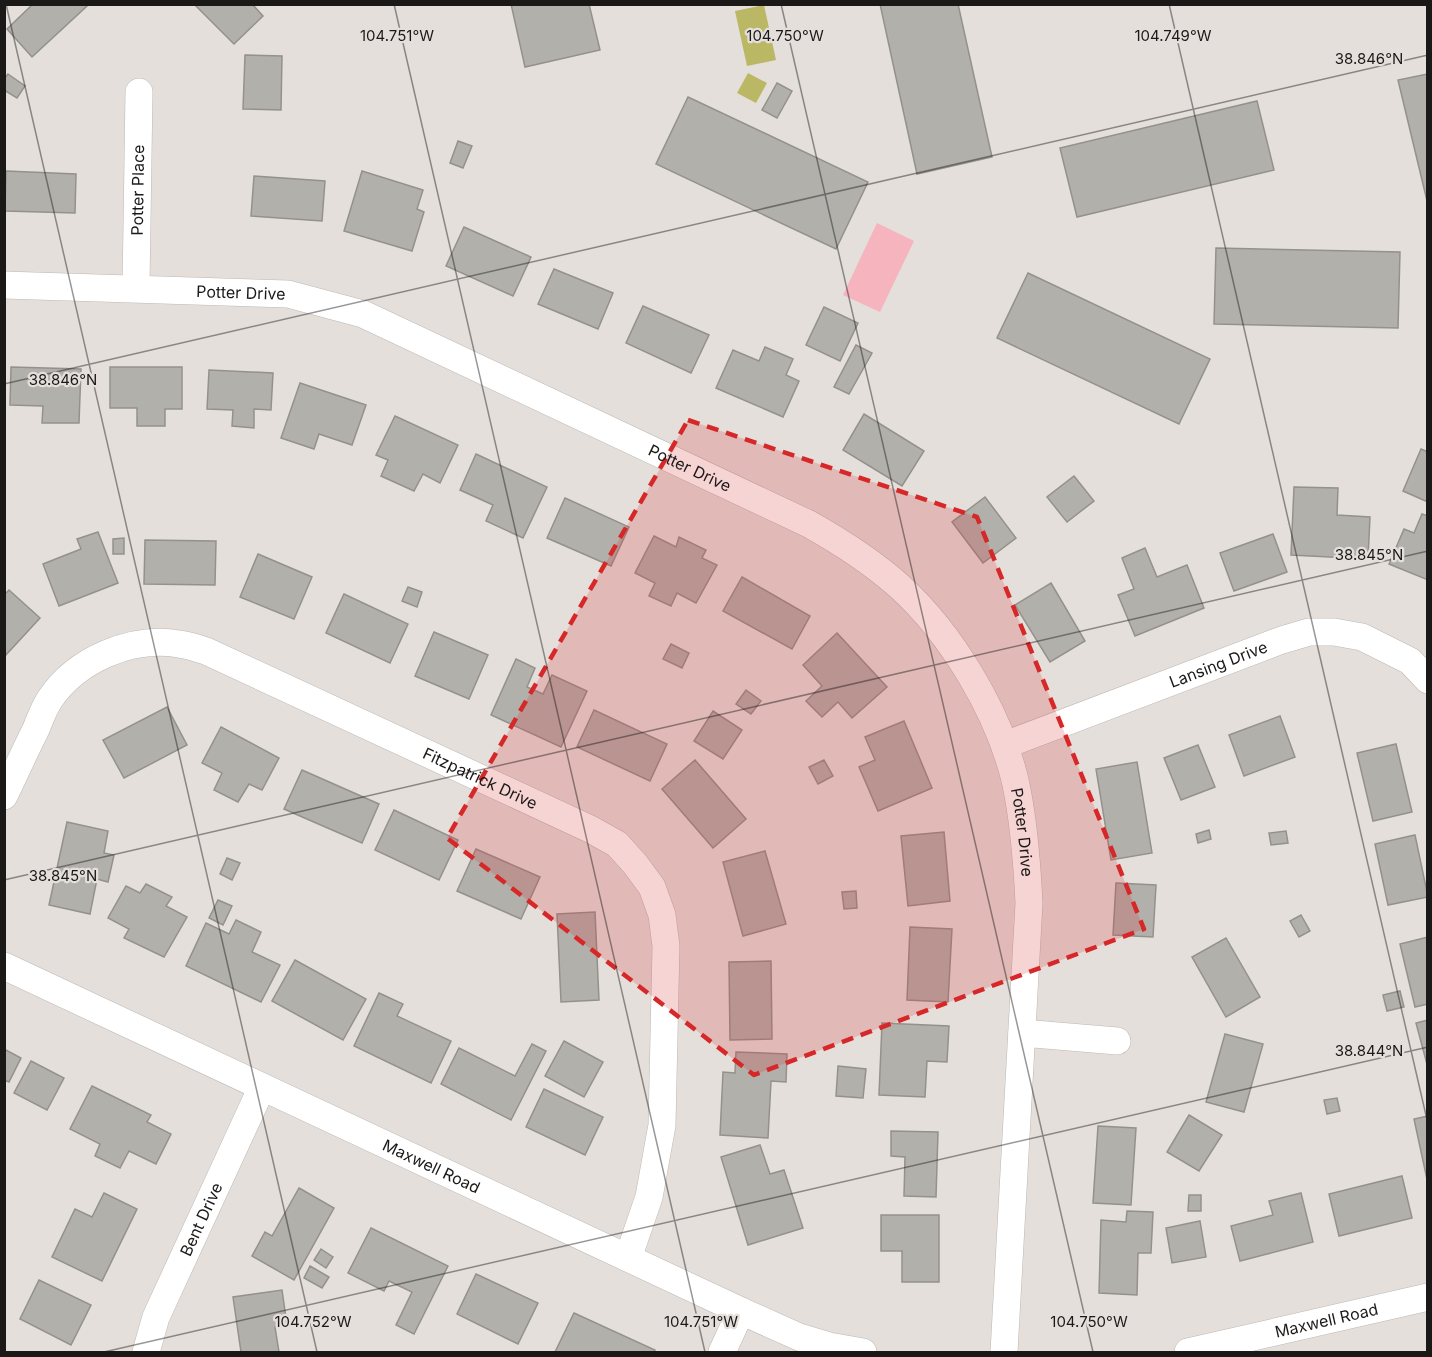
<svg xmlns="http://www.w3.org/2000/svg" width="1432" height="1357" viewBox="0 0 1432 1357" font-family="Inter,sans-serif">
  <rect width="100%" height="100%" fill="#e4dfdb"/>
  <!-- green -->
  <path fill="#f5b4be" d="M877 223 914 241 880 312 843 295Z"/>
  <!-- water -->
  <g fill="#bbb865">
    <path d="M764 5 776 60 747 66 735 11Z"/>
    <path d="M748 73 767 83 756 103 737 93Z"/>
  </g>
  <!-- building -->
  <g fill="#b2b0ab" stroke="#94918c" stroke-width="1.5">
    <path d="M33 4H86L87 6 32 57 7 29Z"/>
    <path d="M194 4H252L263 16 234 44Z"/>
    <path d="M511 4H589L600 50 525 67Z"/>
    <path d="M880 4H958L992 157 917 174Z"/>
    <path d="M245 55 282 56 281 110 243 109Z"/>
    <path d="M8 74 25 86 17 98 4 90V79Z"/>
    <path d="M1428 74V205L1398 80Z"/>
    <path d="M777 83 792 91 777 118 762 110Z"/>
    <path d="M688 97 868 182 836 249 656 164Z"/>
    <path d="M1257 101 1274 170 1077 217 1060 148Z"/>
    <path d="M458 141 472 146 463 168 450 163Z"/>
    <path d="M6 171 76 174 75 213 5 211Z"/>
    <path d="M362 171 423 190 417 209 424 212 412 251 344 231Z"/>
    <path d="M254 176 325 181 322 221 251 216Z"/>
    <path d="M464 227 531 257 513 296 446 266Z"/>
    <path d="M1216 248 1400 252 1398 328 1214 324Z"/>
    <path d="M554 269 613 293 598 329 538 304Z"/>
    <path d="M1028 273 1210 359 1179 424 997 338Z"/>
    <path d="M643 306 709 335 691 373 626 343Z"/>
    <path d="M824 307 858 323 840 361 806 345Z"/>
    <path d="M856 345 872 353 849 394 834 387Z"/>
    <path d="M765 347 793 359 786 375 799 381 783 417 716 388 733 350 759 361Z"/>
    <path d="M11 367 81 369 79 423H42L43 406 10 405Z"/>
    <path d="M110 367H182V409H165V426H137V408H110Z"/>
    <path d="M209 370 273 373 271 410 254 409V428L232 426 233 410 207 409Z"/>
    <path d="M300 383 366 405 352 445 319 434 314 449 281 438Z"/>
    <path d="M864 414 924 451 902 486 843 450Z"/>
    <path d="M395 416 458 445 440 483 423 474 414 491 381 476 388 460 376 455Z"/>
    <path d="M1421 449 1428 452V502L1403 491Z"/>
    <path d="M476 454 547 487 523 538 486 521 493 505 460 490Z"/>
    <path d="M1074 476 1094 501 1067 522 1047 497Z"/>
    <path d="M1294 487 1338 488 1337 515 1370 517 1368 559 1291 555Z"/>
    <path d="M985 497 1016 538 983 563 952 522Z"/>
    <path d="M565 498 629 527 611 566 547 538Z"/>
    <path d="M1422 514 1428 516V580L1389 564 1404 529 1414 533Z"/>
    <path d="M98 532 118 583 59 606 43 564 81 549 77 539Z"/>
    <path d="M1273 534 1287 572 1234 591 1220 553Z"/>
    <path d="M654 536 676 547 679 537 706 550 702 558 717 565 696 603 677 593 671 606 649 596 655 583 635 573Z"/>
    <path d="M124 538V554H113V539Z"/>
    <path d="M145 540 216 541 215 585 144 584Z"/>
    <path d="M1145 548 1157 577 1187 565 1204 608 1135 636 1118 595 1134 589 1122 558Z"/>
    <path d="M258 554 312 577 294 619 240 597Z"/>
    <path d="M742 577 810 616 792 649 723 611Z"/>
    <path d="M1051 583 1085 641 1050 662 1015 605Z"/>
    <path d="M408 587 422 592 417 607 402 601Z"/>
    <path d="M9 590 40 618 4 657V595Z"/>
    <path d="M344 594 408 624 390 663 326 633Z"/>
    <path d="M434 632 488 655 469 699 415 676Z"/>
    <path d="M837 633 887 687 852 718 838 702 822 717 806 701 822 686 803 665Z"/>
    <path d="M671 644 689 653 682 668 663 659Z"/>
    <path d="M516 659 535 668 527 687 543 694 552 675 587 691 561 747 491 715Z"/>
    <path d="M746 690 761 701 751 714 736 704Z"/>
    <path d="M167 707 187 745 124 778 103 740Z"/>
    <path d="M594 710 667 744 650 781 577 747Z"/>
    <path d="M713 711 742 730 723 759 694 741Z"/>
    <path d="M1280 716 1295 757 1244 776 1229 735Z"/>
    <path d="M904 721 932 788 878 811 859 767 875 760 865 737Z"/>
    <path d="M221 727 279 758 262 790 249 784 238 802 214 790 222 773 202 763Z"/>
    <path d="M1396 744 1412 812 1373 821 1357 753Z"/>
    <path d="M1198 745 1215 787 1181 800 1164 758Z"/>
    <path d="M695 760 746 819 713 848 662 789Z"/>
    <path d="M824 760 833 776 818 784 809 767Z"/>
    <path d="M1137 762 1152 853 1111 860 1096 769Z"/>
    <path d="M302 770 379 804 362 843 284 809Z"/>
    <path d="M394 810 458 840 439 880 375 850Z"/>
    <path d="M67 822 108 831 104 853 114 855 108 882 97 879 90 914 49 905Z"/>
    <path d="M1209 830 1211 839 1198 843 1196 834Z"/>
    <path d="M1286 831 1288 843 1271 845 1269 833Z"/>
    <path d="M944 832 950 901 908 906 901 836Z"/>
    <path d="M1415 835 1428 897 1388 905 1375 844Z"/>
    <path d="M476 849 540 877 521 919 457 891Z"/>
    <path d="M765 851 786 924 743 936 723 862Z"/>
    <path d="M227 858 240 863 232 880 220 874Z"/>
    <path d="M1116 883 1156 885 1153 937 1113 935Z"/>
    <path d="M146 884 172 897 166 906 187 917 164 957 124 938 129 929 108 918 126 886 140 893Z"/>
    <path d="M856 891 857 908 844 909 842 892Z"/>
    <path d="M218 900 232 906 223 925 209 918Z"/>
    <path d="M595 912 599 1000 561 1002 557 914Z"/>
    <path d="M1301 915 1310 931 1299 937 1290 921Z"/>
    <path d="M236 920 261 932 252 952 280 965 261 1002 186 966 206 923 229 934Z"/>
    <path d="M910 927 952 929 948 1002 907 1000Z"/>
    <path d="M1428 937V1004L1415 1007 1400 944Z"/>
    <path d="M1226 938 1260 997 1226 1017 1192 957Z"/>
    <path d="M295 960 366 999 343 1040 272 1001Z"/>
    <path d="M771 961 772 1039 730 1040 729 962Z"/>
    <path d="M1400 991 1404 1007 1387 1011 1383 995Z"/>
    <path d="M379 993 403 1004 397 1016 451 1041 431 1083 354 1046Z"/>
    <path d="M1428 1020V1068L1416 1023Z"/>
    <path d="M882 1023 949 1026 947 1062 927 1061 925 1097 879 1095Z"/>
    <path d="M1225 1034 1263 1044 1244 1112 1206 1102Z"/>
    <path d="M564 1041 603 1062 584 1097 545 1076Z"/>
    <path d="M532 1044 546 1051 511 1120 441 1084 459 1048 515 1076Z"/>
    <path d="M4 1049 21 1058 9 1082 4 1080Z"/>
    <path d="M736 1052 787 1054 786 1082 771 1081 768 1138 720 1135 723 1072 735 1073Z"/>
    <path d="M31 1061 64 1078 47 1110 14 1093Z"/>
    <path d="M838 1066 866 1069 863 1098 836 1096Z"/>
    <path d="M92 1086 151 1115 147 1122 171 1134 156 1164 129 1151 120 1168 95 1156 100 1144 70 1129Z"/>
    <path d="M544 1089 603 1117 585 1155 526 1127Z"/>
    <path d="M1337 1098 1340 1111 1327 1114 1324 1100Z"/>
    <path d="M1189 1115 1222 1135 1199 1171 1167 1152Z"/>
    <path d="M1428 1116V1184L1414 1119Z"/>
    <path d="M1098 1126 1136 1128 1131 1205 1093 1203Z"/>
    <path d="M891 1131 938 1132 936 1197 904 1196 905 1157 891 1156Z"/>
    <path d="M760 1145 770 1174 784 1170 803 1228 748 1245 721 1157Z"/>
    <path d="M1402 1176 1412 1218 1339 1236 1329 1194Z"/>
    <path d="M299 1188 334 1208 294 1280 252 1256 265 1232 272 1236Z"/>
    <path d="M104 1193 137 1209 102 1281 52 1257 75 1209 92 1217Z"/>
    <path d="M1301 1193 1313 1242 1240 1261 1231 1226 1273 1215 1269 1201Z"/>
    <path d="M1189 1195H1201V1211H1188Z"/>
    <path d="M1127 1211 1153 1212 1151 1253H1138L1137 1295 1099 1293 1101 1220 1126 1222Z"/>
    <path d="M881 1215H939V1282H902V1251H881Z"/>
    <path d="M1200 1221 1206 1257 1172 1263 1166 1228Z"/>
    <path d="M371 1228 448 1266 414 1334 396 1325 412 1292 389 1281 384 1291 348 1273Z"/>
    <path d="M321 1249 333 1257 326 1268 314 1260Z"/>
    <path d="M310 1266 329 1277 322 1288 304 1278Z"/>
    <path d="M476 1274 538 1303 518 1344 457 1314Z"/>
    <path d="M39 1280 91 1305 71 1345 20 1319Z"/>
    <path d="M282 1290 287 1325 275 1327 279 1352H241L233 1297Z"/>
    <path d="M574 1313 655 1350 654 1352H555Z"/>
  </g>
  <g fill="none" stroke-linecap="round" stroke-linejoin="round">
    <defs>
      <g id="minor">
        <path id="s1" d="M4 285 288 294 363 314 809 524C841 542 871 561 899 586 952 634 998 711 1015 780 1024 820 1027 862 1029 903L1004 1352"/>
        <path id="s2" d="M136 288 139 92"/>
        <path id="s3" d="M1005 745 1282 640 1309 632H1334L1362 637 1410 661 1428 680"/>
        <path id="s4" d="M4 796C15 773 25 751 36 729 40 719 44 708 50 699 77 659 132 636 179 644 188 645 197 648 206 651L590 829 617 844 635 864 652 887 662 915 666 946 662 1125 649 1197 628 1258"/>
        <path id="s5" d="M4 966 741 1311 799 1337 829 1346 863 1352"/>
        <path d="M1022 1033 1117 1041"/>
        <path id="s6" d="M146 1352 156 1317 262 1087"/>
        <path d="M722 1352 741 1311"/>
        <path id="s7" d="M1188 1352 1428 1297"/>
      </g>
    </defs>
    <!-- minor casing -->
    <use href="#minor" stroke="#bdb8b4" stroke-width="28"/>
    <!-- minor -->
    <use href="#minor" stroke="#fff" stroke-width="27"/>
  </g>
  <!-- marked area -->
  <path fill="#d62828" fill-opacity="0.2" stroke="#d62828" stroke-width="4.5" stroke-dasharray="12 8" stroke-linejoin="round" d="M688 420 977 517 1144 929 754 1075 447 838Z"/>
  <!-- ticks -->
  <path fill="none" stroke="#1b1918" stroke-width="1.5" stroke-opacity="0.45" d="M6 4 317 1352M394 4 705 1352M781 4 1093 1352M1169 4 1428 1124M4 384 1428 55M4 880 1428 551M104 1352 1428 1047"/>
  <g text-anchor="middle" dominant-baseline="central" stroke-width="4.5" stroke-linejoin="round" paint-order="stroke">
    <!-- street labels -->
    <g font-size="16" fill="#1b1918" stroke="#e4dfdb">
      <text stroke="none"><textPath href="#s2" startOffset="98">Potter Place</textPath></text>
      <text stroke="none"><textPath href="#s1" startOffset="237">Potter Drive</textPath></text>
      <text stroke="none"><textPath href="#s1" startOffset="723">Potter Drive</textPath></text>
      <text stroke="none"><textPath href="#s3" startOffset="228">Lansing Drive</textPath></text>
      <text stroke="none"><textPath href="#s4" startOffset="585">Fitzpatrick Drive</textPath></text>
      <text stroke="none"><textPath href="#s1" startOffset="1246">Potter Drive</textPath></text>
      <text stroke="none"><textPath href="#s5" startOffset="472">Maxwell Road</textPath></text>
      <text stroke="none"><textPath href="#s6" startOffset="144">Bent Drive</textPath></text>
      <text stroke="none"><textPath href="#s7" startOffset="142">Maxwell Road</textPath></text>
    </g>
  </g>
  <g font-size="15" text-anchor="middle" fill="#1b1918" stroke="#e4dfdb" stroke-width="4.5" stroke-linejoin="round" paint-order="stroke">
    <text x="397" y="41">104.751°W</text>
    <text x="785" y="41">104.750°W</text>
    <text x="1173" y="41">104.749°W</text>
    <text x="1369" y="64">38.846°N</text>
    <text x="63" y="385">38.846°N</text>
    <text x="1369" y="560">38.845°N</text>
    <text x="63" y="881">38.845°N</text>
    <text x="1369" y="1056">38.844°N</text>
    <text x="313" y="1327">104.752°W</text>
    <text x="701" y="1327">104.751°W</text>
    <text x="1089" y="1327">104.750°W</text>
  </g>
  <!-- border -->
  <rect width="1432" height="1357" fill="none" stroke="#1b1918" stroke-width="12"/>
</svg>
